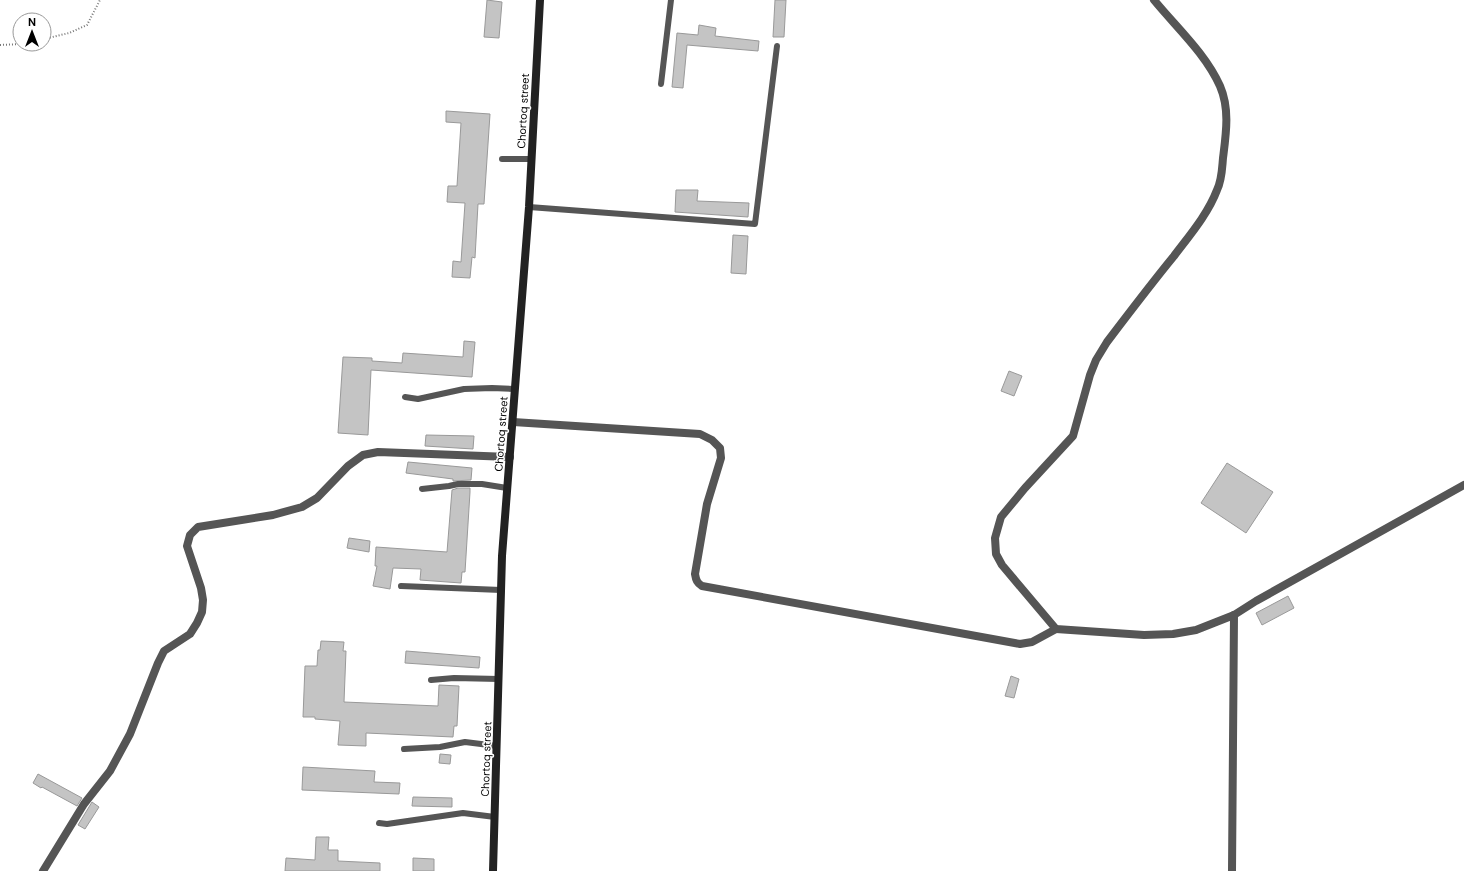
<svg xmlns="http://www.w3.org/2000/svg" width="1464" height="871" viewBox="0 0 1464 871" font-family="'DM Sans',sans-serif">
  <rect width="100%" height="100%" fill="#fff"/>
  <!-- building -->
  <g fill="#c4c4c4" stroke="#999">
    <path d="M487 0 502 2 499 38 484 37Z"/>
    <path d="M775 0H786L784 37H773Z"/>
    <path d="M699 25 716 28 715 36 759 41 758 51 687 45 683 88 672 87 677 33 698 35Z"/>
    <path d="M446 111 490 114 484 204H478L475 258 472 257 470 278 452 277 453 261 461 262 465 203 447 202 448 186H457L461 123 446 122Z"/>
    <path d="M676 190H698L697 201 749 203 748 217 675 212Z"/>
    <path d="M733 235 748 236 746 274 731 273Z"/>
    <path d="M464 341 475 342 472 377 371 370 368 435 338 433 343 357 372 358V361L402 363 403 353 463 357Z"/>
    <path d="M1009 371 1022 376 1014 396 1001 391Z"/>
    <path d="M426 435 474 436 473 449 425 446Z"/>
    <path d="M408 462 472 468 471 480 453 481V479L406 473Z"/>
    <path d="M1227 463 1273 492 1246 533 1201 503Z"/>
    <path d="M458 488H470V492L465 572H462L461 583 420 580 421 569 393 568 390 589 373 586 377 566H375L376 547 447 552 452 490Z"/>
    <path d="M349 538 370 541 369 552 347 548Z"/>
    <path d="M1288 596 1294 608 1262 625 1256 613Z"/>
    <path d="M321 641 344 642 343 651H346L344 702 438 706 439 685 459 686 457 726H454L453 737 366 733V746L338 745 340 721 315 719V717H303L305 666H317L318 650H320Z"/>
    <path d="M406 651 480 657 479 668 405 663Z"/>
    <path d="M1011 676 1019 679 1014 698 1005 696Z"/>
    <path d="M440 754 451 755 450 764 439 763Z"/>
    <path d="M303 767 375 771 374 782 400 783 399 794 302 790Z"/>
    <path d="M38 774 82 798 77 806 42 787 41 788 33 783Z"/>
    <path d="M413 797 452 798V807L412 806Z"/>
    <path d="M92 802 99 807 85 829 78 825Z"/>
    <path d="M316 837H329L328 850H338V861L380 863V871H285L286 858 315 860Z"/>
    <path d="M413 858 434 859V871H413Z"/>
  </g>
  <g fill="none" stroke-linecap="round" stroke-linejoin="round">
    <!-- path -->
    <g stroke="#777" stroke-width="2" stroke-dasharray="1 2" stroke-linecap="butt">
      <path d="M44 39 69 33 87 25 100 0"/>
      <path d="M0 45 23 44"/>
    </g>
    <!-- service -->
    <g stroke="#555" stroke-width="6">
      <path d="M661 84 671 0"/>
      <path d="M502 159H531"/>
      <path d="M529 207 755 224 777 46"/>
      <path d="M405 397 418 399 464 389 492 388 515 389"/>
      <path d="M422 489 449 486 458 484H482L507 488"/>
      <path d="M401 586 501 590"/>
      <path d="M431 680 454 678 499 679"/>
      <path d="M404 749 440 747 465 742 497 746"/>
      <path d="M379 823 387 824 463 813 495 817"/>
    </g>
    <!-- minor -->
    <g stroke="#555" stroke-width="8">
      <path d="M1154 0C1177 28 1205 53 1220 86 1230 109 1226 134 1223 158 1222 169 1222 180 1217 190 1208 214 1189 236 1174 256 1151 284 1129 313 1107 342L1096 360 1090 375 1073 436 1025 488 1001 517 995 538 996 554 1002 565 1056 629 1144 635 1173 634 1196 630 1234 615 1256 601 1464 485"/>
      <path d="M513 422 700 434 712 440 720 448 721 458 707 504 695 574C696 580 697 583 702 586L1020 644 1032 642 1056 629"/>
      <path d="M43 871 84 804 110 771 130 734 158 663 164 651 190 634 197 623 202 612 203 600 201 588 187 546 190 535 198 527 273 515 302 507 317 498 348 466 363 455 378 452 510 457"/>
      <path d="M1232 871 1234 615"/>
    </g>
    <!-- secondary -->
    <path stroke="#222" stroke-width="8" d="M493 871 502 556 529 207 540 0"/>
  </g>
  <g text-anchor="middle" dominant-baseline="central" stroke-width="3" stroke-linejoin="round" paint-order="stroke">
    <!-- street labels -->
    <g font-size="11" fill="#000" stroke="#fff">
      <text transform="translate(523 111) rotate(-87)">Chortoq street</text>
      <text transform="translate(501 434) rotate(-86)">Chortoq street</text>
      <text transform="translate(486 759) rotate(-88)">Chortoq street</text>
    </g>
  </g>
  <!-- north arrow -->
  <g transform="translate(32 32)"><circle r="19" fill="#ffffff" stroke="#999999"/>
  <path d="M0-3L7 15L0 10L-7 15Z" fill="#000000"/>
  <text y="-6" font-size="11" font-weight="bold" text-anchor="middle" fill="#000000">N</text>
  </g>
</svg>
